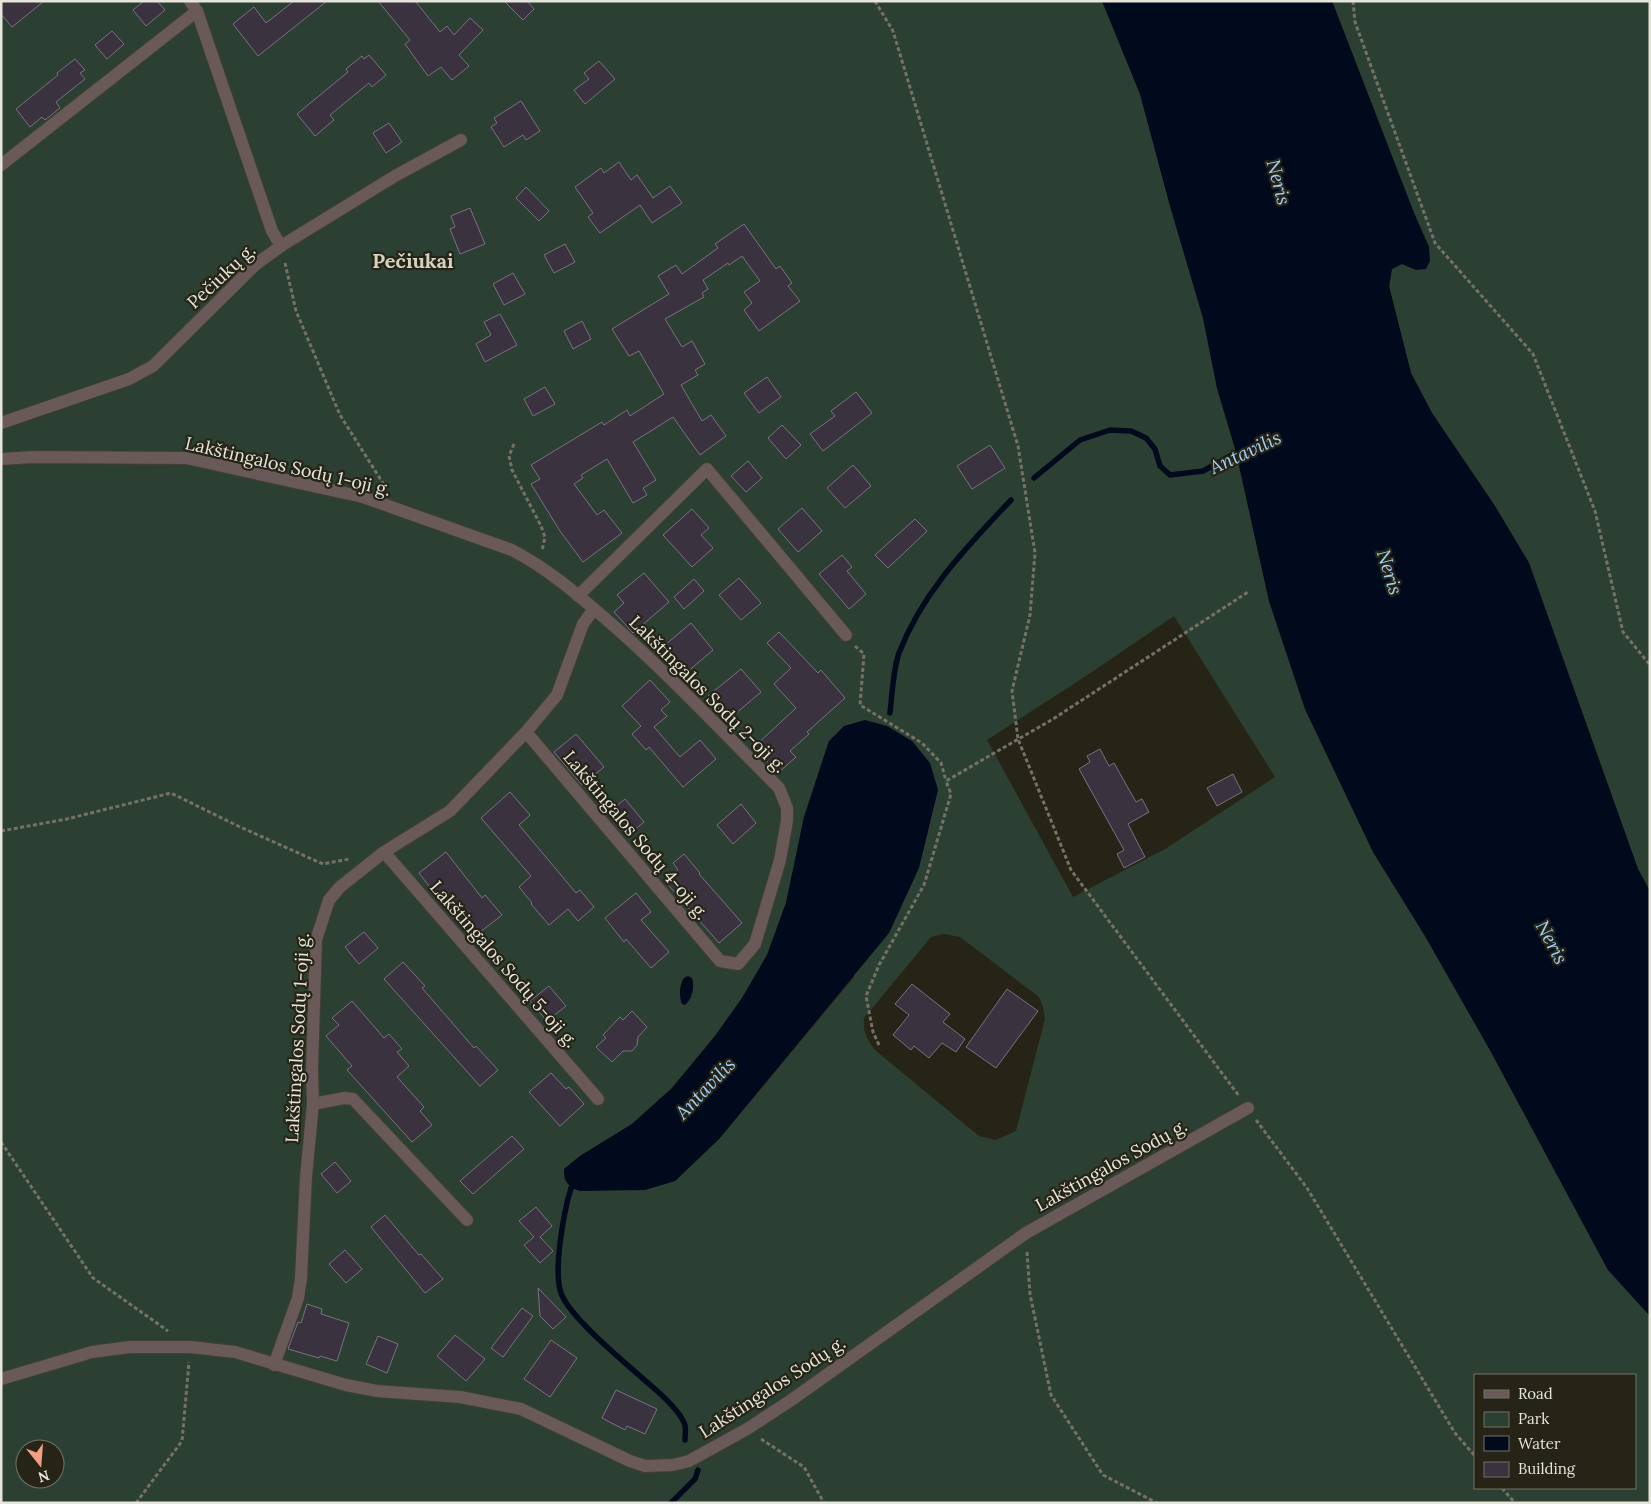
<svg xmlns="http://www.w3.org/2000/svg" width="1651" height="1504" viewBox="0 0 1651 1504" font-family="Lora,serif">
  <rect width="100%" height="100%" fill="#262416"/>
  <!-- green -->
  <g fill="#2b4032" fill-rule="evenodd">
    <path d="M1 1H1102L1140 94 1170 206 1203 318 1217 388 1236 452 1269 601 1305 709 1373 852 1425 936 1491 1052 1608 1270 1650 1316V1503H1ZM1174 616 1275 777 1165 849 1073 897 987 740 1092 672ZM829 741 854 977 719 1139 675 1181 607 1190 580 1191 571 1188 564 1179V1169L580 1156 632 1124 672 1088 715 1036 742 998 767 955 786 903 804 817ZM944 934 960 937 1039 997 1043 1007 1045 1019 1016 1131 996 1140 979 1136 875 1050C867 1039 863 1032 864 1018L931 937ZM1475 1375H1635V1488H1475ZM25 1449H55V1479H25Z"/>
    <path d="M1332 1H1650V891L1638 869 1529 563 1495 506 1432 413 1411 373 1389 286 1392 269 1402 264 1416 270 1429 247 1414 213Z"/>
  </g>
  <!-- water -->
  <g fill="#000a1c">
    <path d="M1102 1H1332L1414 213 1429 247 1430 261 1426 269 1416 270 1402 264 1392 269 1389 286 1411 373 1432 413 1495 506 1529 563 1638 869 1650 891V1316L1608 1270 1491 1052 1425 936 1373 852 1305 709 1269 601 1236 452 1217 388 1203 318 1170 206 1140 94Z"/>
    <path d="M865 720 887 726 912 741 930 763 938 790 919 868 889 933 719 1139 675 1181 645 1190 580 1191C568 1187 564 1181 564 1169L580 1156 632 1124 672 1088 715 1036 742 998 767 955 786 903 804 817 829 741 844 726Z"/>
    <path d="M688 976 692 978C695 987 692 999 685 1005L682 1004C679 997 679 985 684 978Z"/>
  </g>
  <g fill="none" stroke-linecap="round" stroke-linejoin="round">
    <!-- stream -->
    <g stroke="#000a1c" stroke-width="5.5">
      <path d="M1034 478 1080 440 1110 430 1131 431 1146 438 1155 449 1160 466 1170 475 1203 471 1243 449"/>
      <path d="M890 713C892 695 893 670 899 653 923 591 967 547 1011 500"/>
      <path d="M576 1184 571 1188C564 1211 553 1270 561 1293 570 1319 633 1369 656 1390 665 1398 681 1413 685 1425 686 1430 685 1436 685 1440"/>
      <path d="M671 1503 695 1479 698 1470"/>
    </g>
  </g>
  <!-- building -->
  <g fill="#3a323e" stroke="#7a7180">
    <path d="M1 1H44L12 27 1 14Z"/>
    <path d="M144 1H157L165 10 146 26 133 10Z"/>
    <path d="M294 1H327L258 56 233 24 254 7 266 23Z"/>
    <path d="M378 1H415L440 32 447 26 454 35 470 18 483 30 459 55 469 66 452 80 441 67 428 76 405 44 410 40Z"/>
    <path d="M504 1H527L534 9 523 20Z"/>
    <path d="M112 31 124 44 107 59 95 45Z"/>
    <path d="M369 55 386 75 372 87 369 83 330 115 334 120 315 136 297 114 348 72 346 69 362 56 364 59Z"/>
    <path d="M75 59 85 70 80 73 85 79 56 102 60 108 45 120 42 117 30 127 16 109 58 75 57 73Z"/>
    <path d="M599 61 615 79 585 104 574 90 589 79 584 73Z"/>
    <path d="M521 101 540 131 526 140 523 135 504 147 491 127 497 123 494 118Z"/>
    <path d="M389 123 402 142 386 153 373 133Z"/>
    <path d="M619 162 631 180 637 175 653 198 670 186 682 203 652 223 640 205 600 233 588 217 593 213 575 187 601 168 604 173Z"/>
    <path d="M526 187 549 211 539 221 516 198Z"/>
    <path d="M470 208 485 244 460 254 450 229 455 227 451 216Z"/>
    <path d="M744 224 776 269 780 266 792 283 788 286 800 301 759 331 744 310 752 303 744 292 760 281 742 256 729 265 728 263 703 280 708 289 702 293 704 297 665 319 682 347 692 341 705 364 695 370 698 375 681 385 702 421 711 415 726 436 700 455 673 417 633 442 656 480 643 488 647 495 633 503 607 459 581 475 583 478 574 484 597 515 604 510 622 533 583 562 560 531 531 484 540 479 531 465 602 422 604 425 627 410 630 416 664 394 639 351 629 356 612 329 669 294 658 276 676 265 682 274 718 248 715 244Z"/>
    <path d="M565 244 575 262 554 273 544 255Z"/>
    <path d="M513 273 525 294 504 305 493 284Z"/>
    <path d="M500 314 517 345 485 362 476 344 491 335 484 322Z"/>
    <path d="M582 321 591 339 573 349 564 331Z"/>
    <path d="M767 377 781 397 759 413 744 393Z"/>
    <path d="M545 387 555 404 533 416 524 399Z"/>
    <path d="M856 392 872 413 823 451 810 434 835 416 831 411Z"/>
    <path d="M782 425 801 445 786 459 768 438Z"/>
    <path d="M990 445 1005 468 972 489 957 466Z"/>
    <path d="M748 461 762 478 746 492 731 476Z"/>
    <path d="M853 465 871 486 845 508 827 488Z"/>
    <path d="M802 508 822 531 798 552 778 529Z"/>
    <path d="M692 509 709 528 701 535 713 548 692 567 663 535Z"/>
    <path d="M915 519 927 531 888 568 875 555Z"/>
    <path d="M842 555 852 567 847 571 866 594 849 609 819 574Z"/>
    <path d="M644 573 669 602 633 633 614 612 624 603 617 595Z"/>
    <path d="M739 578 761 603 741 620 719 595Z"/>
    <path d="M694 579 704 591 684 609 674 597Z"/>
    <path d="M691 623 713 650 686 673 664 646Z"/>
    <path d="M779 632 818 673 821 670 845 698 807 732 809 734 790 751 796 757 778 773 754 747 796 708 774 684 791 668 767 643Z"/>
    <path d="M741 669 761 692 728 720 708 696Z"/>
    <path d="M650 680 670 702 661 710 667 716 654 727 680 757 700 740 716 759 683 787 649 747 646 750 632 734 641 726 622 706Z"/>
    <path d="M576 734 604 767 582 785 554 752Z"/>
    <path d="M1100 749 1109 766 1114 763 1136 802 1142 799 1149 812 1128 824 1145 857 1124 868 1117 854 1124 850 1079 769 1090 762 1087 756Z"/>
    <path d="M1233 774 1242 792 1217 806 1207 788Z"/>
    <path d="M510 792 530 815 519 825 576 893 580 890 594 907 578 921 568 909 549 925 531 904 532 903 519 887 531 876 481 818Z"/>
    <path d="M625 799 644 822 627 836 608 813Z"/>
    <path d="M741 804 756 823 733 844 717 825Z"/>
    <path d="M446 852 482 898 485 895 502 915 475 936 443 897 439 899 419 873Z"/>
    <path d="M684 854 700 873 699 874 742 923 719 943 665 881 678 870 673 863Z"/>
    <path d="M636 893 651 912 641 920 669 952 651 968 626 939 624 942 605 918Z"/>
    <path d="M364 932 378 948 359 964 345 947Z"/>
    <path d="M403 962 425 986 422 988 474 1048 476 1046 498 1070 480 1086 384 979Z"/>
    <path d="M912 984 950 1014 943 1022 965 1039 956 1052 942 1043 929 1058 914 1046 911 1050 893 1035 909 1015 895 1004Z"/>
    <path d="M549 986 566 1006 547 1021 530 1001Z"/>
    <path d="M1007 989 1038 1011 996 1068 966 1047Z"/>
    <path d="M352 1001 384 1038 389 1034 402 1049 397 1052 409 1066 397 1077 424 1107 420 1111 432 1125 412 1142 347 1070 352 1066 326 1036 339 1025 332 1018Z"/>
    <path d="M632 1011 647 1027 638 1037 637 1045 632 1051H623L612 1062 596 1047 606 1038 603 1035 620 1017 623 1020Z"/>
    <path d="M551 1073 566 1089 569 1087 584 1104 560 1126 529 1092Z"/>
    <path d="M512 1136 524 1149 473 1194 460 1181Z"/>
    <path d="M335 1162 351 1181 337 1193 321 1174Z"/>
    <path d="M536 1207 552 1226 540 1237 553 1251 540 1263 524 1245 534 1237 519 1221Z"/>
    <path d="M385 1215 419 1255 421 1254 443 1279 425 1293 371 1227Z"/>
    <path d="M345 1250 362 1269 346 1283 329 1264Z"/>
    <path d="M538 1288 566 1317 553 1329 540 1316Z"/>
    <path d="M307 1304 322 1309 321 1314 349 1323 337 1361 320 1356 319 1358 288 1349 298 1322 301 1323Z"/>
    <path d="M522 1308 533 1316 503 1357 491 1348Z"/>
    <path d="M455 1335 485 1359 466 1381 437 1356Z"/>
    <path d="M378 1336 398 1344 387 1373 366 1364Z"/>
    <path d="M551 1340 577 1358 550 1397 524 1379Z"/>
    <path d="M616 1390 657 1409 645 1434 627 1426 625 1430 602 1418Z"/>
  </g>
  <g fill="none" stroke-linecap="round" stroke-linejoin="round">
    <defs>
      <g id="minor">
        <path d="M190 1 197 11 272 231 281 246"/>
        <path d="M1 165 197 11"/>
        <path d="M1 423 129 379 153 366 255 265 281 246 395 176 461 140"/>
        <path d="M1 459 33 457 186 458 363 497 512 550C547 568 577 594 607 620 667 672 722 731 779 788L787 808V821L780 860 755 944 738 964 720 961 526 732"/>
        <path d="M578 596 707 469 846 635"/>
        <path d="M384 852 598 1099"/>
        <path d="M313 1104 344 1098 353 1099 467 1220"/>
        <path d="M274 1365 298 1298 301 1278 306 1177 313 1104 312 1071 316 940 329 900 340 887 384 852 450 811 526 732 557 695 583 624 594 609"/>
        <path d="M1 1379 92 1352 130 1347H190L235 1352 346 1385 377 1391 460 1397 521 1409 630 1461 645 1466 673 1465 689 1461 747 1429 790 1401 1026 1233 1248 1108"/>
      </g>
    </defs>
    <!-- minor casing -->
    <use href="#minor" stroke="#413f32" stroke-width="14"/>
    <!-- path -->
    <g stroke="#747267" stroke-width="3" stroke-dasharray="4 2.5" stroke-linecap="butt">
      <path d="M875 1 893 31 1018 446 1035 553 1030 615 1012 691 1018 739 1071 870 1239 1096"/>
      <path d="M1353 1 1355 22 1435 243 1533 354 1595 511 1623 632 1650 665"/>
      <path d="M285 263 296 311 340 415 386 488"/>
      <path d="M514 444 509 456 512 470 541 526 545 537 542 551"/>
      <path d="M855 646 864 654 860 705 922 743 941 763 946 781"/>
      <path d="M1 831 67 819 171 793 238 826 323 864 349 859"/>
      <path d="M879 1045 873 1032 866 996 879 965 924 885 951 794 946 781 1053 719 1248 592"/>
      <path d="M1256 1120 1307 1188 1455 1433 1475 1456"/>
      <path d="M1 1142 93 1278 168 1331"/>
      <path d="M1027 1252 1030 1294 1051 1395 1103 1475 1157 1503"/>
      <path d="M761 1439 804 1467 824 1503"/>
      <path d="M1502 1488 1515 1503"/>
      <path d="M136 1503 182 1441 189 1362"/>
    </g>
    <!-- minor -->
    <use href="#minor" stroke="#695959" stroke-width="12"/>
  </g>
  <g text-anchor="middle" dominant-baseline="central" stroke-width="4.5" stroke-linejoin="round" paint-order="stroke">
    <!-- street labels -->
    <g font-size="18" fill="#e6e5dc" stroke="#262416">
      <text transform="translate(221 276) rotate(-43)">Pečiukų g.</text>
      <text transform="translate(288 466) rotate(13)">Lakštingalos Sodų 1-oji g.</text>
      <text transform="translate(708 694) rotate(45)">Lakštingalos Sodų 2-oji g.</text>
      <text transform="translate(636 835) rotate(50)">Lakštingalos Sodų 4-oji g.</text>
      <text transform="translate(504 964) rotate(49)">Lakštingalos Sodų 5-oji g.</text>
      <text transform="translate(297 1038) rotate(-87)">Lakštingalos Sodų 1-oji g.</text>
      <text transform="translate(1111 1165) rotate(-29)">Lakštingalos Sodų g.</text>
      <text transform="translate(772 1387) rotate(-33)">Lakštingalos Sodų g.</text>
    </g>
    <!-- water labels -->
    <g font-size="19" font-style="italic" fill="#a0cff9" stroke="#262416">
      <text transform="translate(1279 182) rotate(75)">Neris</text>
      <text transform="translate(1245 452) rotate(-25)">Antavilis</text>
      <text transform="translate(1390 572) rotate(73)">Neris</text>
      <text transform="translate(1552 942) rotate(62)">Neris</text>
      <text transform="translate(705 1088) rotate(-46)">Antavilis</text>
    </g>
    <!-- quarter labels -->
    <g font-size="20" font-weight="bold" fill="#d5d2c0" stroke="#262416">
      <text x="413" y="260">Pečiukai</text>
    </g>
  </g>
  <!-- border -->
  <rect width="1651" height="1504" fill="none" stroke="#e6e5dc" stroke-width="5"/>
  <!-- legend -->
  <rect x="1474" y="1374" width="162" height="115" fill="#262416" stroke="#737165"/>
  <rect x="1484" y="1390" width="25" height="8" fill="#695959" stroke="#737165"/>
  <text x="1518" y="1399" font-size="15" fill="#e6e5dc">Road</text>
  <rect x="1484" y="1412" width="25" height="15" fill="#2b4032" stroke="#737165"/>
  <text x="1518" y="1424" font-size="15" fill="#e6e5dc">Park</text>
  <rect x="1484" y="1436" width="25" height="15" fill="#000a1c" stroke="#737165"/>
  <text x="1518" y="1449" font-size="15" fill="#e6e5dc">Water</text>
  <rect x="1484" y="1462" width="25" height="15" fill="#3a323e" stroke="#737165"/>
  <text x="1518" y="1474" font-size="15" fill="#e6e5dc">Building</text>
  <!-- north arrow -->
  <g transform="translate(40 1464) rotate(163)"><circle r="24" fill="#262416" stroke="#737165"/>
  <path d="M0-4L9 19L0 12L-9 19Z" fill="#f39f86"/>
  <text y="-8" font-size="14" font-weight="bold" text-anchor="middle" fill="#e6e5dc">N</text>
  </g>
</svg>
